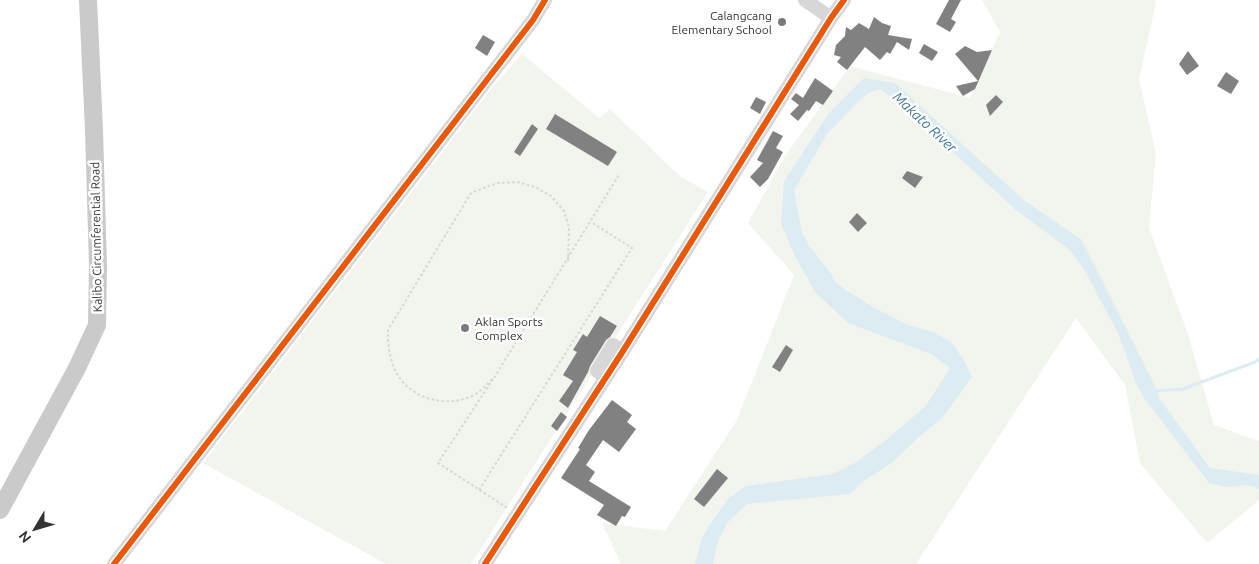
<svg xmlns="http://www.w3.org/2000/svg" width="1259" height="564" viewBox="0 0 1259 564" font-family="Ubuntu,sans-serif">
  <rect width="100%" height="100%" fill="#fff"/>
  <!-- green -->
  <g fill="#f1f5ed">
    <path d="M982 0H1154L1156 2 1139 79 1156 154 1149 228 1188 334 1214 425 1259 441V500L1207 543 1140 463 1125 385 1076 318 916 564H621L602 523 665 531 737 420 794 275 748 223 785 156 850 66 970 98 1000 32Z"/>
    <path d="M522 54 599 118 610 109 681 177 708 192 471 564H386L203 463 491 89Z"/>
  </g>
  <!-- water -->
  <path fill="#ddebf3" d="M864 78 895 83 1025 201 1081 239 1154 384 1159 398 1210 468 1259 475V489L1249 485 1226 487 1209 483 1144 398 1136 383 1118 333 1086 273 1070 250 1016 210 930 131 881 89 870 92 861 99 827 134 794 190 802 233 809 246 829 271 837 284 871 306 908 325 934 332 952 343 965 362 972 377 942 418 920 436 893 462 862 482 850 494 747 504 728 522 718 541 713 564H695L701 541 710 524 729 498 746 486 833 474 855 463 886 440 925 407 950 368 931 354 848 323 815 292 795 256 781 224 784 181 829 113Z"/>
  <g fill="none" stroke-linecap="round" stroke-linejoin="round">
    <!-- stream -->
    <path stroke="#ddebf3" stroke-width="3" d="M1153 391 1183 389 1255 362 1259 359"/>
  </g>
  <!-- building -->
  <g fill="#818181">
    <path d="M949 0H961L951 19 956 22 950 32 936 24Z"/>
    <path d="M874 17 882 23 891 26 888 35 912 39 909 50 897 42 890 54 887 52 880 60 865 47 847 70 837 62 841 57 834 55 836 45 845 36 846 27 851 30 859 23 869 29Z"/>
    <path d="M483 35 495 42 487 56 475 48Z"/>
    <path d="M924 44 938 52 932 61 919 53Z"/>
    <path d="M965 46 977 52 992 50 975 89 963 96 956 86 978 81 955 54Z"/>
    <path d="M1188 51 1199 66 1187 75 1179 64Z"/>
    <path d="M1226 72 1239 81 1231 94 1217 86Z"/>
    <path d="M815 78 833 91 823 105 816 101 809 111 807 110 798 121 790 114 799 105 791 99 796 93 803 98Z"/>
    <path d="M996 95 1003 102 990 116 986 105Z"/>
    <path d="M756 97 766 102 760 114 750 108Z"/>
    <path d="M555 114 617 152 608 166 546 129Z"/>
    <path d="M532 124 538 129 520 156 514 152Z"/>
    <path d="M773 131 783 136 776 148 783 152 768 179 760 187 750 177 763 163 757 160Z"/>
    <path d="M907 171 923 177 915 188 902 178Z"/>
    <path d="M857 213 867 223 858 232 849 222Z"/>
    <path d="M600 316 617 326 610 337 606 340 590 366 588 372 568 408 559 401 573 381 563 375 577 352 573 350 583 334 587 337Z"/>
    <path d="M786 345 793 350 780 372 772 367Z"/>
    <path d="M612 400 632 415 627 422 636 429 619 452 603 440 586 465 595 472 589 481 631 507 625 517 622 516 616 526 597 515 604 505 561 478 580 449 578 448 589 430Z"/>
    <path d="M561 412 567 417 557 431 551 426Z"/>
    <path d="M717 469 728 478 704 507 694 499Z"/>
  </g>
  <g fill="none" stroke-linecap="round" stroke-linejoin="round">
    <!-- path -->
    <g stroke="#d6d6d6" stroke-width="2" stroke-dasharray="2.5 2.5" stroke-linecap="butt">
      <path d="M568 261 569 228 567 221 564 211 551 196 535 187 518 182 498 183 489 186 471 193 388 330C387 344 390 359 396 372 410 399 447 409 474 395 482 391 487 383 494 378L620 173"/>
      <path d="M493 379 438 463 509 509"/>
      <path d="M479 490 632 248 591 222"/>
    </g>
    <!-- minor -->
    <g stroke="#d7d7d7" stroke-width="14">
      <path d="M805 0 831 18"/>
      <path d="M606 377 597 371 613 345 623 351"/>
      <path d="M114 564 533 20 545 0"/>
      <path d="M485 564 623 351 831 18 844 0"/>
    </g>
    <!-- major -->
    <path stroke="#cacaca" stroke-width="18" d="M0 510 77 368 97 325 98 266 94 130 88 0"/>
    <defs>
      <g id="cycleway">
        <path d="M114 564 533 20 545 0"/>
        <path d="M485 564 623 351 831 18 844 0"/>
      </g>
    </defs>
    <!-- cycleway casing -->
    <use href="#cycleway" stroke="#fff" stroke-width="9"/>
    <!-- cycleway -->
    <use href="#cycleway" stroke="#e8590c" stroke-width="6"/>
  </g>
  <!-- markers -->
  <g fill="#7a7a7a" stroke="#fff" stroke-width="2">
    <circle cx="782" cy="22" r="5"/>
    <circle cx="465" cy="328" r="5"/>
  </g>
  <g text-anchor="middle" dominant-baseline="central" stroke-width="5" stroke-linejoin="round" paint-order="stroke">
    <!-- poi labels -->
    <g font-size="12" fill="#333" stroke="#fff" text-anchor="end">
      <text x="772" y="15">Calangcang<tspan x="772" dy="14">Elementary School</tspan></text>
      <text x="475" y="321" text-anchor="start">Aklan Sports<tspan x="475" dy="14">Complex</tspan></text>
    </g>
    <!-- street labels -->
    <g font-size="12" fill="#333" stroke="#fff">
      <text transform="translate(96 237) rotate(-91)">Kalibo Circumferential Road</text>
    </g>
    <!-- water labels -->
    <g font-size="14" font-style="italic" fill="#3f7597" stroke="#fff">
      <text transform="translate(925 122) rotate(43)">Makato River</text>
    </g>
  </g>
  <!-- north arrow -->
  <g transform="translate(35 529) rotate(232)" stroke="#ffffff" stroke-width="4" paint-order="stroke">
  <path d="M0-4L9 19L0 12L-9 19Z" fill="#333333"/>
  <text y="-8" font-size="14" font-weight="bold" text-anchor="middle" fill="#333333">N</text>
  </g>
</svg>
